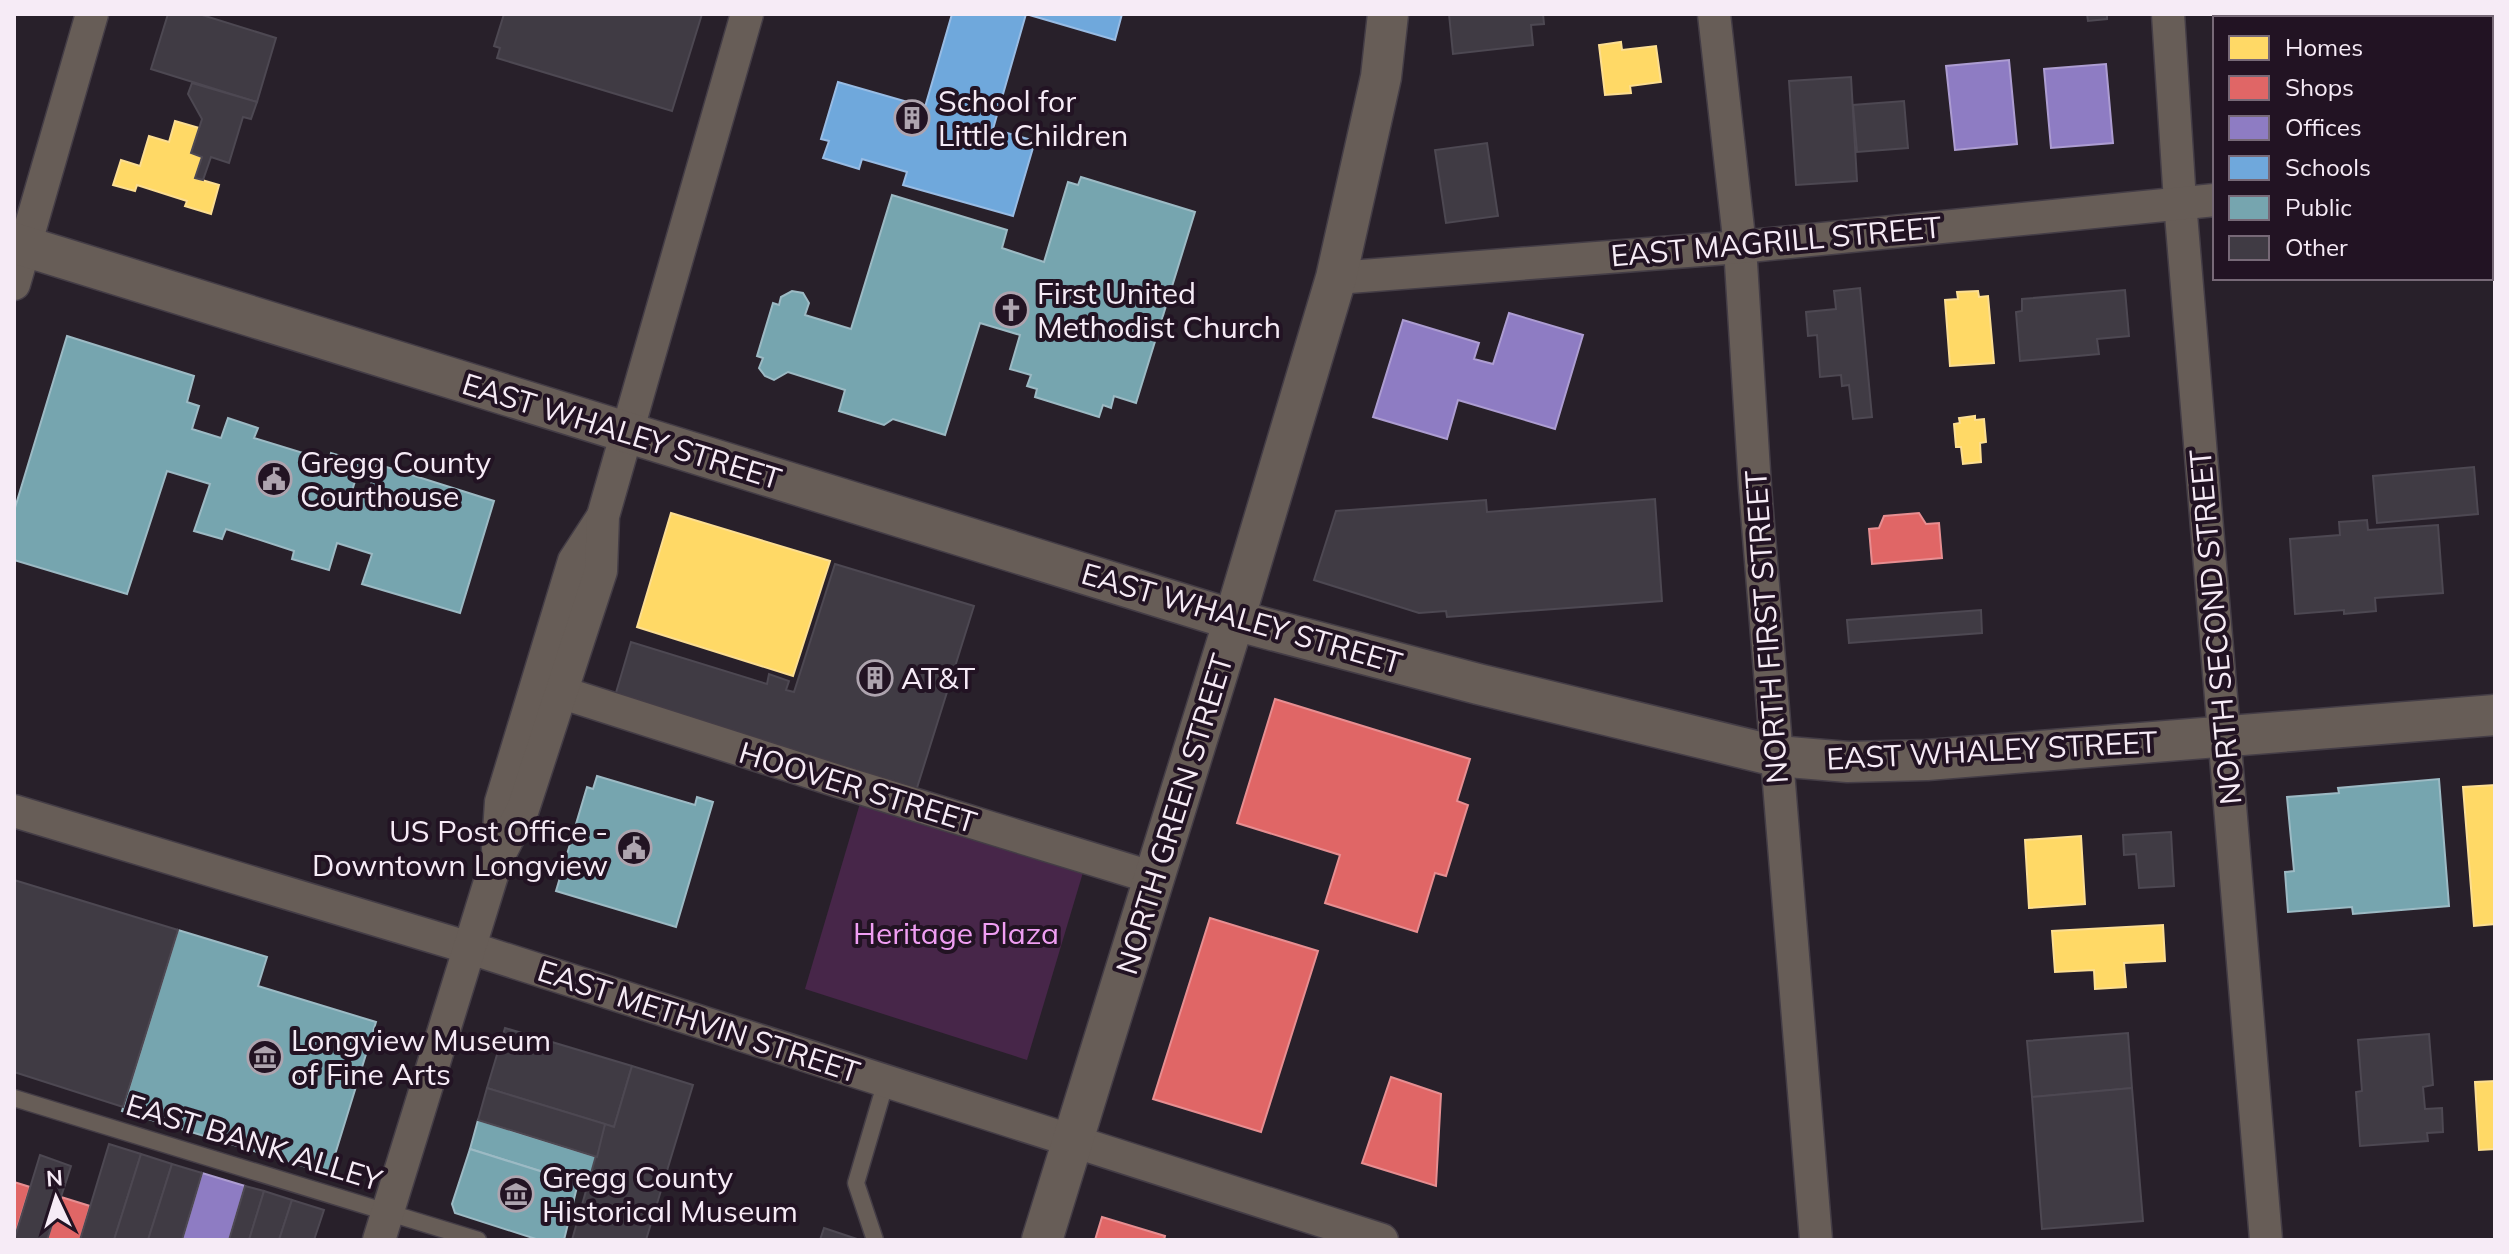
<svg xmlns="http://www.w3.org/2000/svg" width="2509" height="1254" viewBox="0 0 2509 1254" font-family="Mulish,sans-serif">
  <rect width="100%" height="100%" fill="#28202a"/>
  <!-- green -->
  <path fill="#472649" d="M861 800 1084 869 1027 1060 805 989Z"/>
  <!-- homes -->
  <g fill="#ffd966" stroke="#fcde91" stroke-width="2">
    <path d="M1621 42 1622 50 1656 46 1661 82 1630 86 1631 93 1605 95 1599 45Z"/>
    <path d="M175 121 199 128 191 153 202 157 195 178 219 185 211 214 185 206 187 201 137 185 135 191 113 185 121 160 140 166 149 136 169 142Z"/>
    <path d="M1978 291 1979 297 1988 296 1994 363 1950 366 1945 300 1958 299 1957 292Z"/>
    <path d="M1975 416V420L1984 419 1986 442 1980 443 1981 462 1963 464 1961 447H1956L1954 424 1960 423 1959 418Z"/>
    <path d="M671 513 830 561 793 676 637 627Z"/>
    <path d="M2495 785V924L2474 926 2463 787Z"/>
    <path d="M2081 836 2085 904 2029 908 2025 840Z"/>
    <path d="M2163 925 2165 961 2124 963 2126 987 2095 989 2094 970 2055 972 2052 931Z"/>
    <path d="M2495 1081V1149L2479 1150 2475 1082Z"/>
  </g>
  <!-- shops -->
  <g fill="#e06666" stroke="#e78e91" stroke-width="2">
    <path d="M1919 513 1926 524 1939 523 1942 558 1872 564 1869 529 1879 528 1884 516Z"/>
    <path d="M1275 699 1470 759 1457 801 1468 805 1446 876 1435 873 1417 932 1325 903 1340 855 1237 823Z"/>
    <path d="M1210 918 1318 951 1261 1132 1153 1099Z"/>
    <path d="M1391 1077 1441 1094 1436 1186 1362 1163Z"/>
    <path d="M14 1182 30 1187 14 1238Z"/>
    <path d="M61 1197 90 1206 80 1240H47Z"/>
    <path d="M1102 1217 1165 1236 1164 1240H1095Z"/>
  </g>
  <!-- offices -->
  <g fill="#8e7cc3" stroke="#ad9dd2" stroke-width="2">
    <path d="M2467 14H2495V134H2491V18H2468Z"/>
    <path d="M2009 60 2017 144 1955 150 1946 66Z"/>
    <path d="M2106 64 2113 143 2051 148 2044 69Z"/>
    <path d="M1509 313 1583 335 1555 429 1458 400 1447 439 1373 417 1403 320 1479 343 1474 359 1493 364Z"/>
    <path d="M202 1173 245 1186 229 1240H182Z"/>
  </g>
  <!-- schools -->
  <g fill="#6fa8dc" stroke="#98bce4" stroke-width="2">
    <path d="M952 14H1026L993 129 1035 141 1013 216 903 185 907 172 862 159 859 169 823 158 829 141 821 139 838 82 925 107Z"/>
    <path d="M1026 14H1122L1115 40Z"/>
  </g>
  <!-- public -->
  <g fill="#76a5af" stroke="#9cbac4" stroke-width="2">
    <path d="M1081 177 1195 212 1136 403 1114 396 1111 408 1103 405 1099 417 1035 397 1037 389 1027 386 1031 375 1010 369 1020 335 980 323 945 435 893 419 884 425 839 411 845 390 788 372 774 380 765 376 759 368 763 358 757 356 773 303 779 305 781 297 792 291 803 293 809 303 805 315 851 329 892 195 1007 230 1002 248 1044 262 1068 182 1078 185Z"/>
    <path d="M67 336 194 376 187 402 199 406 192 429 221 438 228 418 258 428 254 438 329 461 331 453 361 462 352 491 368 495 377 464 494 501 460 613 362 584 372 554 337 543 329 570 292 559 294 551 226 529 222 539 194 531 210 484 167 471 127 594 14 560V511Z"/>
    <path d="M597 776 695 805 697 797 713 802 676 927 556 891 587 787 593 789Z"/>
    <path d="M2439 779 2449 906 2353 914 2352 907 2288 912 2285 872 2294 871 2287 797 2339 793 2338 788Z"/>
    <path d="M178 930 267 957 258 986 376 1022 329 1174 122 1111Z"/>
    <path d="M478 1120 597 1157 588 1186 470 1149Z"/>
    <path d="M470 1149 578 1183 564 1240H539L455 1213 452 1204Z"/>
  </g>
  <!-- building -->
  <g fill="#403b44" stroke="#4d4852" stroke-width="2">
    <path d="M168 14H199L276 38 257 102 151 69Z"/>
    <path d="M504 14H702L672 111 497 58 500 48 494 46Z"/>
    <path d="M1449 14H1543L1544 24 1531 25 1533 45 1453 54Z"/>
    <path d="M2087 14H2107V19L2088 21Z"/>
    <path d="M1851 77 1857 181 1796 185 1789 81Z"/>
    <path d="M192 83 257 102 251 119 243 117 229 163 211 157 203 180 195 178 202 157 191 153 202 119 188 94Z"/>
    <path d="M1904 101 1908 148 1857 152 1853 105Z"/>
    <path d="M1487 143 1498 216 1446 223 1435 150Z"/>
    <path d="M1860 288 1872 417 1853 419 1849 385 1842 386 1841 375 1820 377 1817 335 1808 336 1806 312 1836 309 1834 291Z"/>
    <path d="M2125 290 2129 336 2097 339 2099 354 2020 361 2016 312 2022 311V299Z"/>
    <path d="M2474 467 2478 514 2377 523 2373 476Z"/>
    <path d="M1655 499 1662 601 1447 617 1446 611 1419 613 1314 580 1336 511 1486 500 1487 512Z"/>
    <path d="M2367 520 2368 530 2438 525 2443 593 2375 598 2376 611 2344 614V610L2295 614 2290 539 2340 535 2339 522Z"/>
    <path d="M835 564 974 606 916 791 615 696 631 642 767 684 769 674 789 681 786 690 794 692Z"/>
    <path d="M1981 610 1982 633 1849 643 1847 620Z"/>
    <path d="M2171 832 2174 886 2139 888 2136 854 2124 855 2123 835Z"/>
    <path d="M14 880 178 930 123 1107 14 1072Z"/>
    <path d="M505 1028 632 1066 614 1127 487 1088Z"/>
    <path d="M2128 1033 2132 1088 2032 1097 2027 1041Z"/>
    <path d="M2429 1034 2433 1085 2423 1087 2425 1109 2442 1108 2443 1132 2427 1133 2428 1141 2360 1146 2356 1092 2362 1091 2358 1040Z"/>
    <path d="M632 1066 693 1085 646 1240H572L605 1124 614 1127Z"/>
    <path d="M487 1088 605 1124 597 1157 478 1120Z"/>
    <path d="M2132 1088 2143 1221 2042 1229 2032 1097Z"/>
    <path d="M109 1144 141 1154 114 1240H80Z"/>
    <path d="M141 1154 172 1164 148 1240H114Z"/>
    <path d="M40 1155 71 1166 47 1240H14Z"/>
    <path d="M172 1164 202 1173 182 1240H148Z"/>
    <path d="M245 1186 264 1191 249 1240H229Z"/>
    <path d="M264 1191 292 1200 279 1240H249Z"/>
    <path d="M292 1200 324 1210 314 1240H279Z"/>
    <path d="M824 1228 860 1240H820Z"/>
  </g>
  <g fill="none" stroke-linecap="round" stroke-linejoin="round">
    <defs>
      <g id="service">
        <path d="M14 1098 478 1240"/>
        <path d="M875 1240 856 1183 886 1081"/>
      </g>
      <g id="minor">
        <path d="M1714 14 1740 247 1755 487 1816 1240"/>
        <path d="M2168 14 2180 202 2266 1240"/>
        <path d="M2491 179H2495"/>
        <path d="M1336 278 1740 247 2215 200"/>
        <path d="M14 284 92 14"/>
        <path d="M563 693 838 781 1154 878"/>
        <path d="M14 811 470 948 1382 1240"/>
        <path d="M498 848 501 802 574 561 602 518"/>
        <path d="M379 1240 497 859 523 809 601 571 603 516 747 14"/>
      </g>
      <g id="tertiary">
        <path d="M14 243 1234 620 1478 684 1776 756 1848 762 1927 760 2495 715"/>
        <path d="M1042 1240 1234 620 1336 278 1381 77 1388 14"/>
      </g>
    </defs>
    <!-- service casing -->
    <use href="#service" stroke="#443d46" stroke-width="19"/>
    <!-- minor casing -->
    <use href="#minor" stroke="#443d46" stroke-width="35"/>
    <!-- tertiary casing -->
    <use href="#tertiary" stroke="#443d46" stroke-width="43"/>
    <!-- service -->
    <use href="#service" stroke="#675d57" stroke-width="16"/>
    <!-- minor -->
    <use href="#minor" stroke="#675d57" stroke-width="32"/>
    <!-- tertiary -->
    <use href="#tertiary" stroke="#675d57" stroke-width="40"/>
  </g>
  <!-- icons -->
  <defs>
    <symbol id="building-ring" viewBox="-11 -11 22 22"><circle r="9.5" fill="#221323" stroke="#aea4af" stroke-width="1.5"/><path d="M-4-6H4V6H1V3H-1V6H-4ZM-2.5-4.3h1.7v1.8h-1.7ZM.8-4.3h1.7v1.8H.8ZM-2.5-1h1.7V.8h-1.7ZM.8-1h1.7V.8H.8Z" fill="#aea4af"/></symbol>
    <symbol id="church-ring" viewBox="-11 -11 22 22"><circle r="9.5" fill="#221323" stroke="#aea4af" stroke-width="1.5"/><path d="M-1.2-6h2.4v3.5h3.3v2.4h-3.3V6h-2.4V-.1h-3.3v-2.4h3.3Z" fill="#aea4af"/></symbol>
    <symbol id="civic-ring" viewBox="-11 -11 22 22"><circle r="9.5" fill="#221323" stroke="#aea4af" stroke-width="1.5"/><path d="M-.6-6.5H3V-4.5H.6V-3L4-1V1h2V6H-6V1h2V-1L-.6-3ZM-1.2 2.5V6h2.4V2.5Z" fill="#aea4af"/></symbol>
    <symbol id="museum-ring" viewBox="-11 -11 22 22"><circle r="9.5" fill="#221323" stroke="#aea4af" stroke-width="1.5"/><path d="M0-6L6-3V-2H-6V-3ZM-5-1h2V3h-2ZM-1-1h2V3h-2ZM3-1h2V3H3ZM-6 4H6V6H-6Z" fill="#aea4af"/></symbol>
  </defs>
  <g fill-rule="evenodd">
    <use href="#building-ring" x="892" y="98" width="40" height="40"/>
    <use href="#church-ring" x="991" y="290" width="40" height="40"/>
    <use href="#civic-ring" x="254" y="459" width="40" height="40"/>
    <use href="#building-ring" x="855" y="658" width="40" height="40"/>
    <use href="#civic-ring" x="614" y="828" width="40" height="40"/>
    <use href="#museum-ring" x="245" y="1037" width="40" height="40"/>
    <use href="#museum-ring" x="496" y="1174" width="40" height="40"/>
  </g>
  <g text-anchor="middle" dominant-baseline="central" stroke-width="8" stroke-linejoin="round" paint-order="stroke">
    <!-- poi labels -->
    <g font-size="30" fill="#f6ebf6" stroke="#221323" text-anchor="start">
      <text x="938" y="101">School for<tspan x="938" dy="34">Little Children</tspan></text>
      <text x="1037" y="293">First United<tspan x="1037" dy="34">Methodist Church</tspan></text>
      <text x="300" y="462">Gregg County<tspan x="300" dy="34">Courthouse</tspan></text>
      <text x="901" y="678">AT&amp;T</text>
      <text x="608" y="831" text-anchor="end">US Post Office -<tspan x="608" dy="34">Downtown Longview</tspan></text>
      <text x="291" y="1040">Longview Museum<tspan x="291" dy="34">of Fine Arts</tspan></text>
      <text x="542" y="1177">Gregg County<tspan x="542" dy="34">Historical Museum</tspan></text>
    </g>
    <!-- street labels -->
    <g font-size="30" fill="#f6ebf6" stroke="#221323">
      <text transform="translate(1776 241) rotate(-5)">EAST MAGRILL STREET</text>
      <text transform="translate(622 431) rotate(17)">EAST WHALEY STREET</text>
      <text transform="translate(1242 618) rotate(16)">EAST WHALEY STREET</text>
      <text transform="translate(1766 627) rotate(-94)">NORTH FIRST STREET</text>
      <text transform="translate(2215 627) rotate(-95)">NORTH SECOND STREET</text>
      <text transform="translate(1992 750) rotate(-3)">EAST WHALEY STREET</text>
      <text transform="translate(858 787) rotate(17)">HOOVER STREET</text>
      <text transform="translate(1174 814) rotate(-73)">NORTH GREEN STREET</text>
      <text transform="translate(699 1021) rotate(18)">EAST METHVIN STREET</text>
      <text transform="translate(254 1142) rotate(17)">EAST BANK ALLEY</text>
    </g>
    <!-- park labels -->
    <g font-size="30" fill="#f09ef3" stroke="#221323">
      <text x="956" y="933">Heritage Plaza</text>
    </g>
  </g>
  <!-- border -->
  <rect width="2509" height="1254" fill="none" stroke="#f6ebf6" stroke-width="32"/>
  <!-- legend -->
  <rect x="2213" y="16" width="280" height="264" fill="#221323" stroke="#776977" stroke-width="2"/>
  <rect x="2229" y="36" width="40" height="24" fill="#ffd966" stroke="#776977" stroke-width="2"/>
  <text x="2285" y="56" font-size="24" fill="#f6ebf6">Homes</text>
  <rect x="2229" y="76" width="40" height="24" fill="#e06666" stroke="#776977" stroke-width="2"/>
  <text x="2285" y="96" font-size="24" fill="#f6ebf6">Shops</text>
  <rect x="2229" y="116" width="40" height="24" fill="#8e7cc3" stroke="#776977" stroke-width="2"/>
  <text x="2285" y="136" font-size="24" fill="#f6ebf6">Offices</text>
  <rect x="2229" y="156" width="40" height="24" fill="#6fa8dc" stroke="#776977" stroke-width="2"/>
  <text x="2285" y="176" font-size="24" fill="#f6ebf6">Schools</text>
  <rect x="2229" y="196" width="40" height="24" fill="#76a5af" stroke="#776977" stroke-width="2"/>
  <text x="2285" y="216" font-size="24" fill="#f6ebf6">Public</text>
  <rect x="2229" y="236" width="40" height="24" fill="#403b44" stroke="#776977" stroke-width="2"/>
  <text x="2285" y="256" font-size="24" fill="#f6ebf6">Other</text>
  <!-- north arrow -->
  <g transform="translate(56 1198) rotate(356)" stroke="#221323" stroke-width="6" paint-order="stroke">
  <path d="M0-6L14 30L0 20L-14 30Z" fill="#f6ebf6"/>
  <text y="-12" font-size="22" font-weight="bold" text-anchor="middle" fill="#f6ebf6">N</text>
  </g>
</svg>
